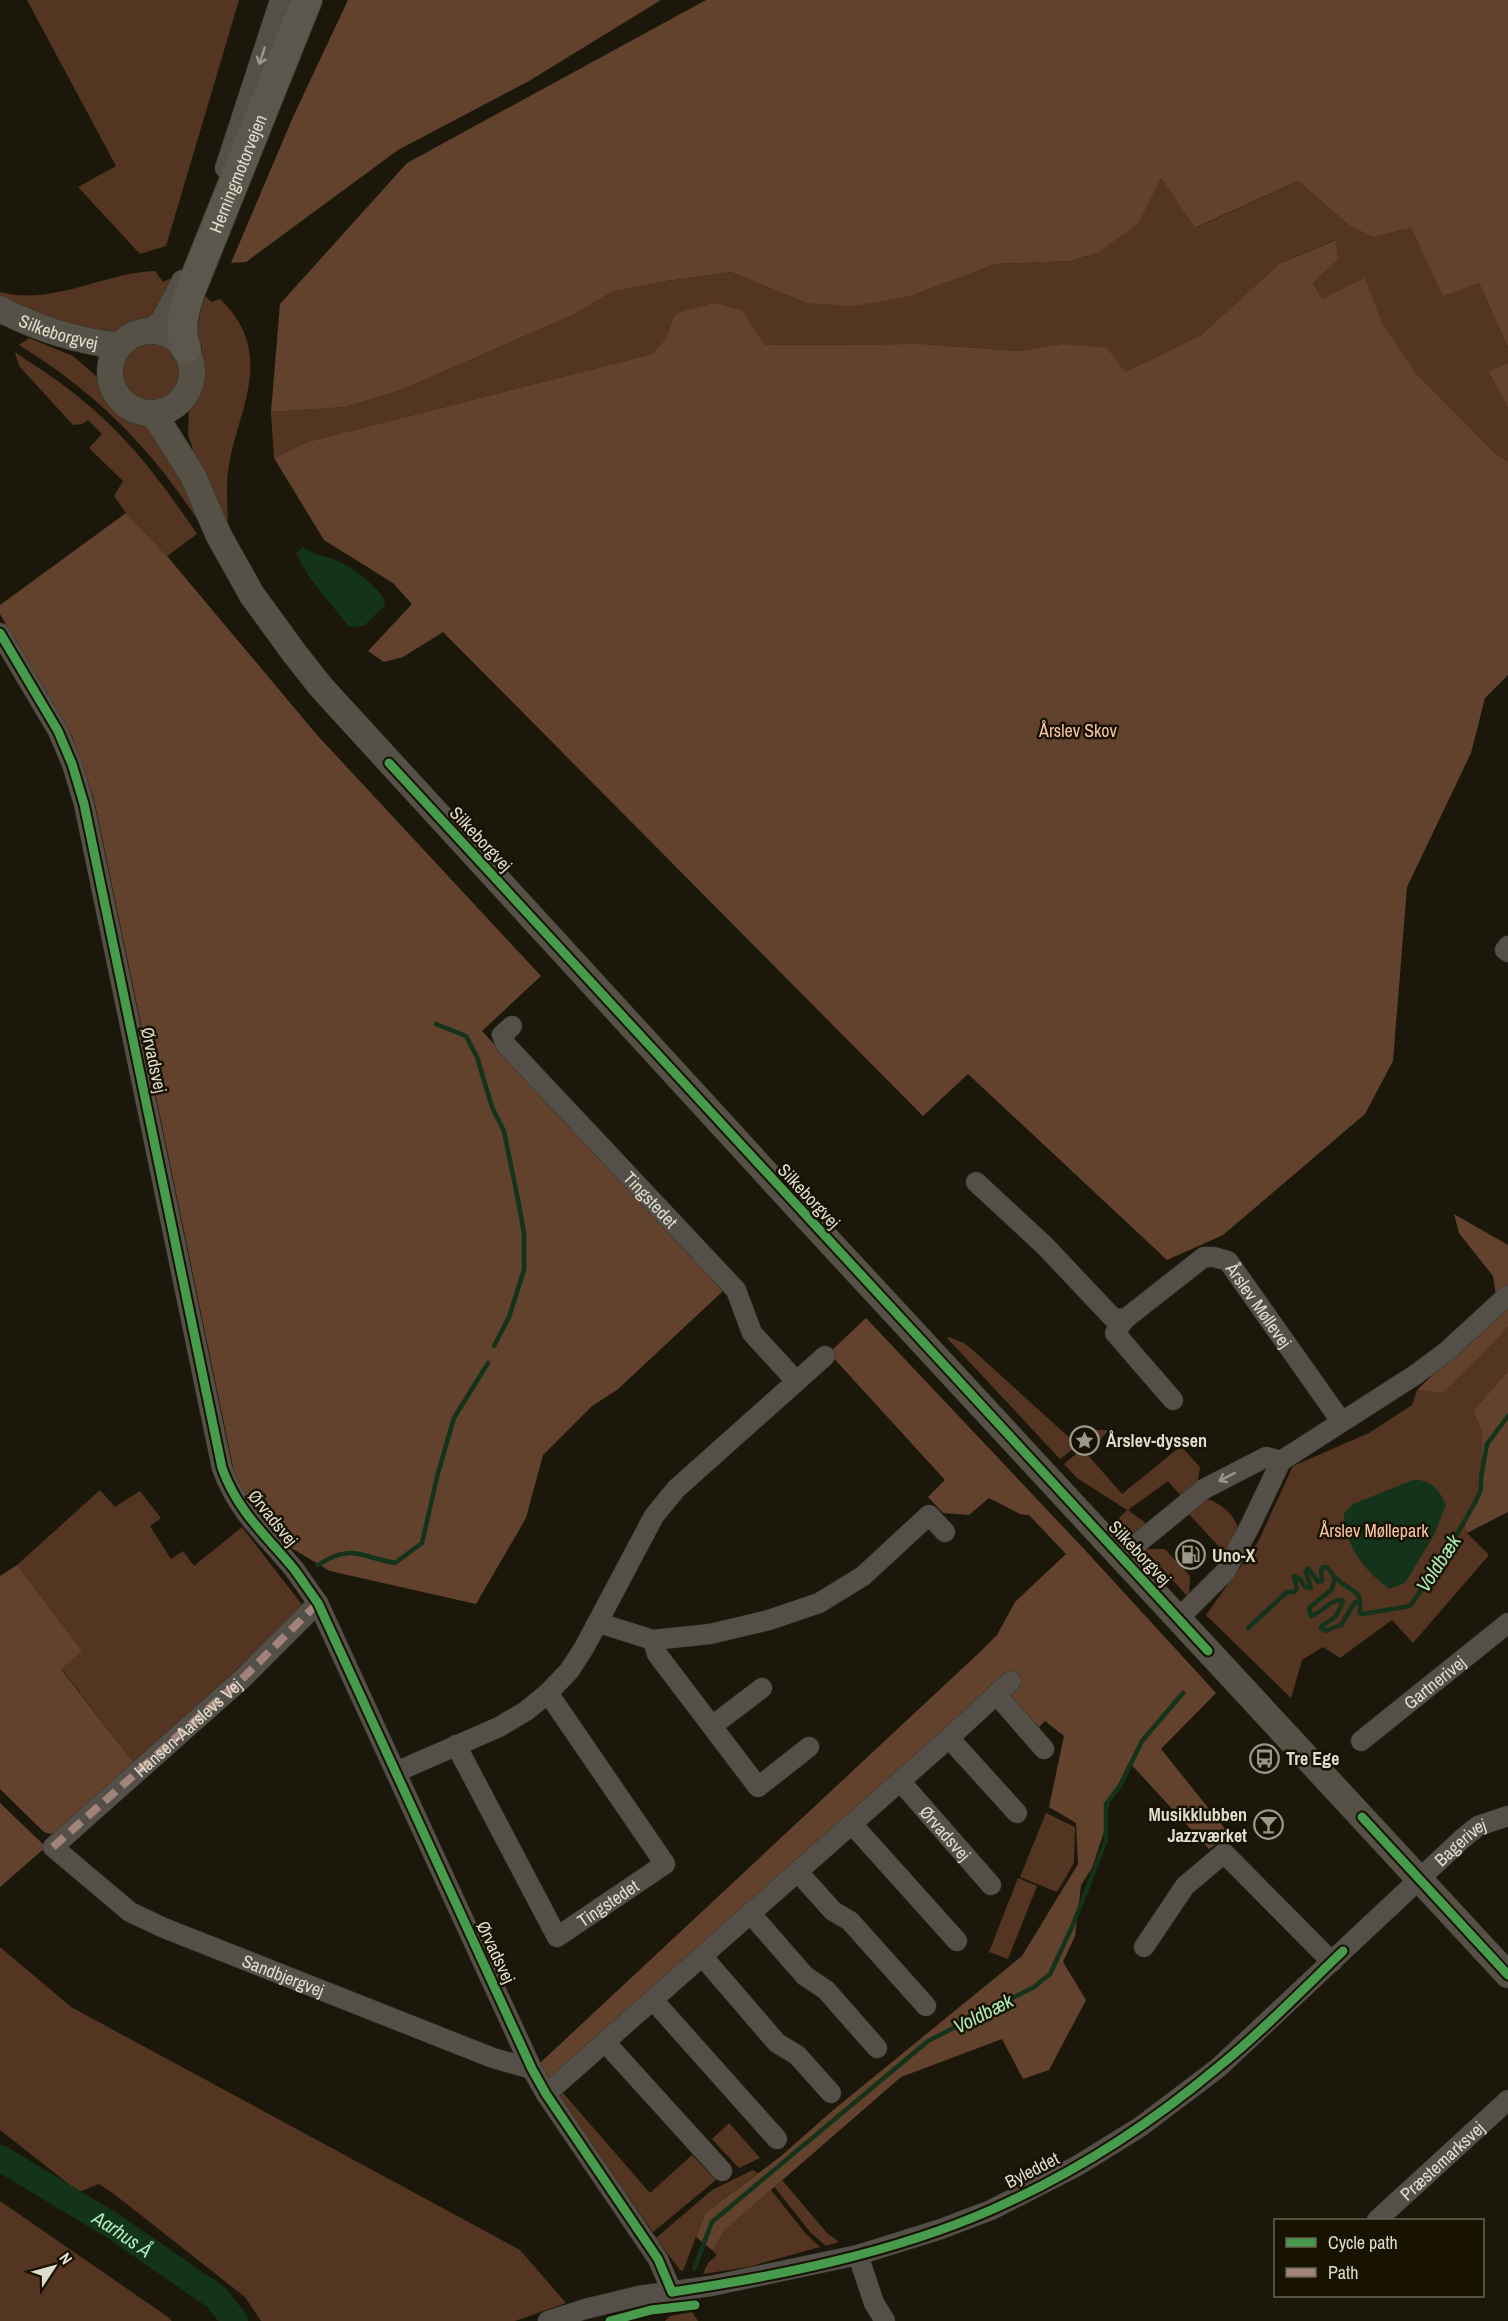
<svg xmlns="http://www.w3.org/2000/svg" width="1508" height="2321" viewBox="0 0 1508 2321" font-family="'Archivo Narrow',sans-serif">
  <rect width="100%" height="100%" fill="#1b180b"/>
  <!-- green -->
  <g fill="#543522">
    <path d="M27 0H239L166 246 140 254 78 187 116 166Z"/>
    <path d="M1161 178 1196 228 1298 181 1350 226 1373 237 1411 228 1443 295 1479 283 1508 348V363L1488 371 1508 408V462L1495 453 1416 373 1382 322 1365 279 1322 299 1313 283 1338 260 1335 240 1279 264 1201 335 1125 372 1061 344 1019 351 922 344 765 345 743 311 675 314 666 338 652 354 307 442 274 458 271 412 345 407 401 390 573 315 612 292 660 282 731 272 806 303 911 296 996 264 1070 261 1097 253Z"/>
    <path d="M155 271 163 282 169 279 175 282 167 301 144 322 137 323 117 334 83 335 0 302V292C53 306 102 273 155 271Z"/>
    <path d="M202 292 211 302 220 299C275 352 241 403 229 464 226 483 227 501 228 520L225 523 201 477 188 434 189 404 200 381 201 365 197 352 189 337Z"/>
    <path d="M29 338 73 356 104 383 108 394 119 409 142 420 168 450 206 533C156 453 100 395 19 345Z"/>
    <circle cx="152" cy="372" r="29"/>
    <path d="M15 352C35 366 57 379 76 395 127 435 161 481 197 534L167 556 126 513 114 496 123 481 89 448 102 434 88 420 82 424 73 425 19 366Z"/>
    <path d="M1508 1327V1371L1473 1411 1482 1431 1481 1493 1465 1525 1467 1533 1489 1555 1413 1643 1392 1620 1340 1658 1323 1647 1302 1660 1291 1698 1206 1615 1258 1542 1293 1466 1369 1433 1412 1405 1417 1390 1442 1392 1477 1360Z"/>
    <path d="M949 1337 964 1343 975 1352 1072 1440 1084 1430H1109L1087 1454 1122 1494 1181 1446 1200 1467 1197 1486 1181 1496 1168 1481 1128 1510 1148 1525 1132 1537 1117 1520 1127 1510 1077 1478 1064 1464 1082 1449 1078 1445 1060 1459 947 1338Z"/>
    <path d="M100 1490 115 1507 140 1491 161 1518 150 1526 171 1559 183 1551 194 1566 242 1527 303 1606 136 1766 61 1668 81 1650 17 1565Z"/>
    <path d="M1207 1499C1220 1503 1234 1514 1238 1528L1225 1553 1187 1512Z"/>
    <path d="M1144 1549H1165L1190 1576 1189 1598Z"/>
    <path d="M1046 1813 1075 1827 1074 1863 1057 1892 1020 1877Z"/>
    <path d="M1018 1878 1037 1886 1008 1959 989 1952Z"/>
    <path d="M0 1947 71 2007 520 2250 566 2303 515 2321H261L245 2297 114 2194 99 2184 79 2192 0 2130Z"/>
    <path d="M563 2093 650 2193 692 2155 716 2180 653 2232 559 2097Z"/>
    <path d="M729 2123 760 2158 739 2168 712 2139Z"/>
    <path d="M753 2170 758 2173 705 2213 683 2271 680 2270 656 2238 712 2190Z"/>
    <path d="M782 2180 827 2233 839 2242 826 2246 811 2233 776 2189 775 2187Z"/>
    <path d="M771 2190 806 2234 820 2247 748 2267 703 2274 708 2263 717 2255 712 2250 725 2230Z"/>
    <path d="M0 2201 168 2317 172 2321H0Z"/>
    <path d="M692 2312 698 2321H665L670 2316Z"/>
  </g>
  <!-- forest -->
  <g fill="#63422d">
    <path d="M348 0H661L529 81 398 150 246 262 231 263 293 117Z"/>
    <path d="M706 0H1508V348L1479 283 1443 296 1411 228 1373 237 1350 226 1298 181 1195 228 1161 178 1138 224 1097 253 1070 261 996 264 911 296 853 306 806 303 731 272 660 282 612 292 573 315 401 390 345 407 271 412 280 304 407 163Z"/>
    <path d="M1336 240 1338 260 1313 283 1322 299 1365 278 1382 322 1416 373 1495 453 1508 462V675L1485 698 1471 753 1407 887 1393 1061 1365 1114 1223 1235 1167 1260 968 1074 923 1116 443 632 403 657 384 662 368 651 412 604 393 583 324 540 274 458 307 442 652 354 666 338 675 314 714 303 743 311 765 345 922 344 1019 351 1061 344 1107 348 1125 372 1201 335 1279 264Z"/>
    <path d="M1508 363V408L1488 371Z"/>
    <path d="M126 513 167 556 317 735 541 976 482 1031 723 1291 617 1390 592 1406 543 1455 526 1518 476 1604 330 1571 293 1549 247 1499 236 1481 94 799 72 736 0 614V605Z"/>
    <path d="M1454 1214 1508 1245V1327L1477 1360 1442 1393 1417 1390 1475 1335 1497 1302 1493 1276 1459 1233Z"/>
    <path d="M866 1318 1084 1549 1216 1693 1161 1749 1230 1835 1209 1849 1129 1762 1109 1804 1104 1832 1092 1868 1081 1885 1075 1936 1063 1962 1086 2000 1049 2070 1023 2079 1002 2039 901 2077 725 2230 712 2250 696 2237 705 2213 780 2157 832 2111 1022 1956 1078 1864 1076 1823 1049 1807 1064 1736 1045 1721 1037 1729 1008 1697 1007 1673 550 2080 540 2063 981 1651 997 1635 1015 1602 1066 1554 1029 1515 1020 1514 989 1498 969 1515 943 1513 928 1497 945 1480 829 1353Z"/>
    <path d="M1508 1371V1512L1467 1533 1465 1525 1481 1493 1482 1431 1473 1411Z"/>
    <path d="M17 1565 82 1651 61 1669 136 1766 61 1832 50 1834 44 1832 0 1789V1576Z"/>
    <path d="M0 1803 46 1847 0 1887Z"/>
  </g>
  <!-- water -->
  <g fill="#13331a">
    <path d="M303 547C313 555 326 556 338 561 351 567 386 591 385 605L364 626 349 627 309 577 296 553Z"/>
    <path d="M1413 1480C1432 1479 1439 1490 1446 1505L1434 1535 1405 1583 1389 1589C1364 1570 1344 1545 1344 1513L1353 1504Z"/>
  </g>
  <g fill="none" stroke-linecap="round" stroke-linejoin="round">
    <!-- stream -->
    <g stroke="#13331a" stroke-width="4.5">
      <path d="M436 1024 466 1036 477 1057 492 1107 504 1131 519 1205 524 1234V1270L509 1317 494 1346"/>
      <path d="M318 1565C351 1543 361 1557 395 1563L422 1543 438 1473 454 1418 488 1363"/>
      <path d="M1336 1578C1345 1589 1361 1589 1360 1604"/>
      <path d="M1248 1628 1287 1592H1294L1297 1589 1294 1576 1300 1579 1305 1587 1311 1588 1306 1572 1308 1568 1318 1582 1322 1581 1321 1570 1323 1567H1327L1335 1578 1332 1589 1309 1608 1311 1616C1323 1612 1331 1599 1342 1600L1343 1602 1336 1616 1322 1626 1321 1628 1325 1631 1341 1625 1355 1602 1360 1604V1613L1363 1614 1410 1606 1445 1555 1476 1501 1481 1489V1477L1487 1444 1508 1416"/>
      <path d="M694 2269 712 2222 928 2041 1034 1987 1050 1974 1072 1927 1106 1840V1804L1121 1784 1142 1741 1183 1693"/>
    </g>
    <!-- river -->
    <path stroke="#13331a" stroke-width="26" id="s1" d="M0 2158 113 2226 217 2298 235 2321"/>
    <defs>
      <g id="minor">
        <path d="M225 168 280 0"/>
        <path d="M148 331 161 320 182 280"/>
        <path d="M0 633 58 731 72 764 84 804 222 1468C238 1512 265 1534 294 1569 302 1580 310 1592 318 1603L532 2069 546 2094 658 2259 672 2292"/>
        <path d="M1508 946 1505 950 1508 952"/>
        <path id="s2" d="M512 1026 502 1035 506 1045 736 1290 752 1333 796 1381"/>
        <path id="s3" d="M976 1182 1045 1246 1113 1318 1125 1319 1204 1257H1214L1228 1261 1341 1421"/>
        <path d="M1125 1319 1115 1333 1173 1400"/>
        <path d="M1121 1557 1204 1489 1266 1457 1281 1461"/>
        <path id="s4" d="M318 1603 242 1679 53 1847 130 1912 164 1928 493 2058 532 2069"/>
        <path d="M1178 1619 1225 1572 1250 1526 1281 1461 1415 1375 1446 1352 1508 1295"/>
        <path d="M599 1623 653 1640 710 1634 769 1620 819 1603 863 1576 929 1515 945 1532"/>
        <path d="M653 1640 657 1654 758 1787 809 1747"/>
        <path d="M996 1694 1044 1749"/>
        <path d="M712 1726 762 1688"/>
        <path d="M949 1738 1017 1813"/>
        <path id="s5" d="M1361 1741 1508 1623"/>
        <path id="s6" d="M456 1745 557 1937 665 1864 548 1693"/>
        <path d="M396 1772 499 1727 526 1711 548 1693 569 1671 584 1648 654 1516 676 1489 825 1356"/>
        <path id="s7" d="M900 1781 991 1885"/>
        <path d="M852 1824 957 1941"/>
        <path d="M797 1871 833 1911 850 1921 926 2006"/>
        <path d="M750 1913 805 1976 826 1990 877 2048"/>
        <path d="M1144 1947 1185 1886 1224 1853 1332 1962"/>
        <path d="M702 1956 777 2043 797 2055 831 2093"/>
        <path d="M653 2000 777 2139"/>
        <path d="M605 2042 722 2171"/>
        <path d="M546 2094 949 1738 1011 1681"/>
        <path id="s8" d="M1377 2220 1508 2100"/>
        <path d="M858 2255 874 2303 885 2321"/>
        <path id="s9" d="M548 2321 585 2309 639 2296 711 2286 858 2255 941 2229 991 2210 1077 2166 1140 2127 1218 2068 1462 1839 1478 1826 1508 1816"/>
      </g>
      <g id="major">
        <path id="s10" d="M0 309C38 329 77 341 119 346"/>
        <circle cx="151" cy="372" r="41"/>
        <path d="M154 414 193 476 219 536 252 595 295 654 321 687 801 1211 1508 1975"/>
      </g>
      <g id="highway">
        <path id="s11" d="M186 349C178 328 184 310 191 289L307 0"/>
      </g>
    </defs>
    <!-- minor casing -->
    <use href="#minor" stroke="#353328" stroke-width="21"/>
    <!-- major casing -->
    <use href="#major" stroke="#353328" stroke-width="27"/>
    <!-- highway casing -->
    <use href="#highway" stroke="#353328" stroke-width="32"/>
    <!-- minor -->
    <use href="#minor" stroke="#545049" stroke-width="20"/>
    <!-- major -->
    <use href="#major" stroke="#565147" stroke-width="26"/>
    <!-- highway -->
    <use href="#highway" stroke="#5c574d" stroke-width="30"/>
    <!-- quiet -->
    <path stroke="#a18479" stroke-width="8" stroke-dasharray="15 8" stroke-linecap="butt" id="s12" d="M53 1847 242 1679 318 1603"/>
    <defs>
      <g id="cycleway">
        <path d="M0 633 58 731 72 764 84 804 222 1468C238 1512 265 1534 294 1569 302 1580 310 1592 318 1603L532 2069 546 2094 658 2259 672 2292"/>
        <path d="M389 763 1208 1651"/>
        <path d="M1362 1817 1508 1975"/>
        <path d="M672 2292C778 2276 893 2253 991 2210 1073 2174 1149 2125 1217 2068 1262 2032 1302 1990 1343 1951"/>
        <path d="M610 2321 651 2310 695 2305"/>
      </g>
    </defs>
    <!-- cycleway casing -->
    <use href="#cycleway" stroke="#181300" stroke-width="13"/>
    <!-- cycleway -->
    <use href="#cycleway" stroke="#469c4c" stroke-width="9"/>
  </g>
  <!-- one-way arrows -->
  <defs><path id="oneway-shaft" d="M-6 0H5M1.5-3L5.5 0L1.5 3" fill="none" stroke-width="1.6" stroke-linecap="round" stroke-linejoin="round" transform="scale(1.5)"/></defs>
  <g stroke="#9a968c">
    <use href="#oneway-shaft" transform="translate(262 56) rotate(108)"/>
    <use href="#oneway-shaft" transform="translate(1227 1477) rotate(153)"/>
  </g>
  <!-- icons -->
  <defs>
    <symbol id="sight-ring" viewBox="-11 -11 22 22"><circle r="9.5" fill="#181300" stroke="#9a988a" stroke-width="1.5"/><path d="M0-6L1.8-2.2L6-1.7L2.9 1.2L3.7 5.4L0 3.3L-3.7 5.4L-2.9 1.2L-6-1.7L-1.8-2.2Z" fill="#9a988a"/></symbol>
    <symbol id="fuel-ring" viewBox="-11 -11 22 22"><circle r="9.5" fill="#181300" stroke="#9a988a" stroke-width="1.5"/><path d="M-5.5-6h7V0h2V4h1.3V-2.5L3-4.5l.8-.8L6-3V5H2.5V1h-1V6h-7ZM-4.2-4.7v3.2H.2V-4.7Z" fill="#9a988a"/></symbol>
    <symbol id="bus-ring" viewBox="-11 -11 22 22"><circle r="9.5" fill="#181300" stroke="#9a988a" stroke-width="1.5"/><path d="M-5-6H5V4H4V6H2V4H-2V6H-4V4H-5ZM-3.5-4V0h7V-4ZM-3.5 1.2v1.5H-2V1.2ZM2 1.2v1.5H3.5V1.2Z" fill="#9a988a"/></symbol>
    <symbol id="bar-ring" viewBox="-11 -11 22 22"><circle r="9.5" fill="#181300" stroke="#9a988a" stroke-width="1.5"/><path d="M-6-5H6L.8 .8V4.5H3.5V6h-7V4.5H-.8V.8Z" fill="#9a988a"/></symbol>
  </defs>
  <g fill-rule="evenodd">
    <use href="#sight-ring" x="1068" y="1424" width="33" height="33"/>
    <use href="#fuel-ring" x="1174" y="1538" width="33" height="33"/>
    <use href="#bus-ring" x="1248" y="1742" width="33" height="33"/>
    <use href="#bar-ring" x="1252" y="1808" width="33" height="33"/>
  </g>
  <g text-anchor="middle" dominant-baseline="central" stroke-width="5" stroke-linejoin="round" paint-order="stroke">
    <!-- street labels -->
    <g font-size="18" fill="#dfddce" stroke="#181300">
      <text stroke="none"><textPath href="#s11" startOffset="186">Herningmotorvejen</textPath></text>
      <text stroke="none"><textPath href="#s10" startOffset="63">Silkeborgvej</textPath></text>
      <text transform="translate(481 839) rotate(47)">Silkeborgvej</text>
      <text transform="translate(154 1060) rotate(78)">Ørvadsvej</text>
      <text transform="translate(809 1196) rotate(47)">Silkeborgvej</text>
      <text stroke="none"><textPath href="#s2" startOffset="236">Tingstedet</textPath></text>
      <text stroke="none"><textPath href="#s3" startOffset="384">Årslev Møllevej</textPath></text>
      <text transform="translate(273 1518) rotate(51)">Ørvadsvej</text>
      <text transform="translate(1140 1553) rotate(47)">Silkeborgvej</text>
      <text stroke="none"><textPath href="#s5" startOffset="94">Gartnerivej</textPath></text>
      <text stroke="none"><textPath href="#s12" startOffset="180">Hansen-Aarslevs Vej</textPath></text>
      <text stroke="none"><textPath href="#s7" startOffset="69">Ørvadsvej</textPath></text>
      <text stroke="none"><textPath href="#s9" startOffset="1058">Bagerivej</textPath></text>
      <text stroke="none"><textPath href="#s6" startOffset="278">Tingstedet</textPath></text>
      <text transform="translate(496 1952) rotate(65)">Ørvadsvej</text>
      <text stroke="none"><textPath href="#s4" startOffset="627">Sandbjergvej</textPath></text>
      <text stroke="none"><textPath href="#s8" startOffset="88">Præstemarksvej</textPath></text>
      <text transform="translate(1032 2170) rotate(-27)">Byleddet</text>
    </g>
    <!-- park labels -->
    <g font-size="18" fill="#f9c3a6" stroke="#181300">
      <text x="1078" y="730">Årslev Skov</text>
      <text x="1374" y="1530">Årslev Møllepark</text>
    </g>
    <!-- poi labels -->
    <g font-size="18" font-weight="bold" fill="#dfddce" stroke="#181300" text-anchor="start">
      <text x="1106" y="1440">Årslev-dyssen</text>
      <text x="1212" y="1555">Uno-X</text>
      <text x="1286" y="1758">Tre Ege</text>
      <text x="1247" y="1814" text-anchor="end">Musikklubben<tspan x="1247" dy="21">Jazzværket</tspan></text>
    </g>
    <!-- water labels -->
    <g font-size="20" font-style="italic" fill="#adeab9" stroke="#181300">
      <text transform="translate(1438 1563) rotate(-57)">Voldbæk</text>
      <text transform="translate(983 2013) rotate(-27)">Voldbæk</text>
      <text stroke="none"><textPath href="#s1" startOffset="144">Aarhus Å</textPath></text>
    </g>
  </g>
  <!-- legend -->
  <rect x="1274" y="2219" width="210" height="78" fill="#181300" stroke="#686452" stroke-width="1.5"/>
  <rect x="1286" y="2238" width="30" height="9" fill="#469c4c" stroke="#686452" stroke-width="1.5"/>
  <text x="1328" y="2249" font-size="18" fill="#dfddce">Cycle path</text>
  <rect x="1286" y="2268" width="30" height="9" fill="#a18479" stroke="#686452" stroke-width="1.5"/>
  <text x="1328" y="2279" font-size="18" fill="#dfddce">Path</text>
  <!-- north arrow -->
  <g transform="translate(54 2267) rotate(54)" stroke="#181300" stroke-width="4.5" paint-order="stroke">
  <path d="M0-4.5L10 22L0 15L-10 22Z" fill="#dfddce"/>
  <text y="-9" font-size="16" font-weight="bold" text-anchor="middle" fill="#dfddce">N</text>
  </g>
</svg>
